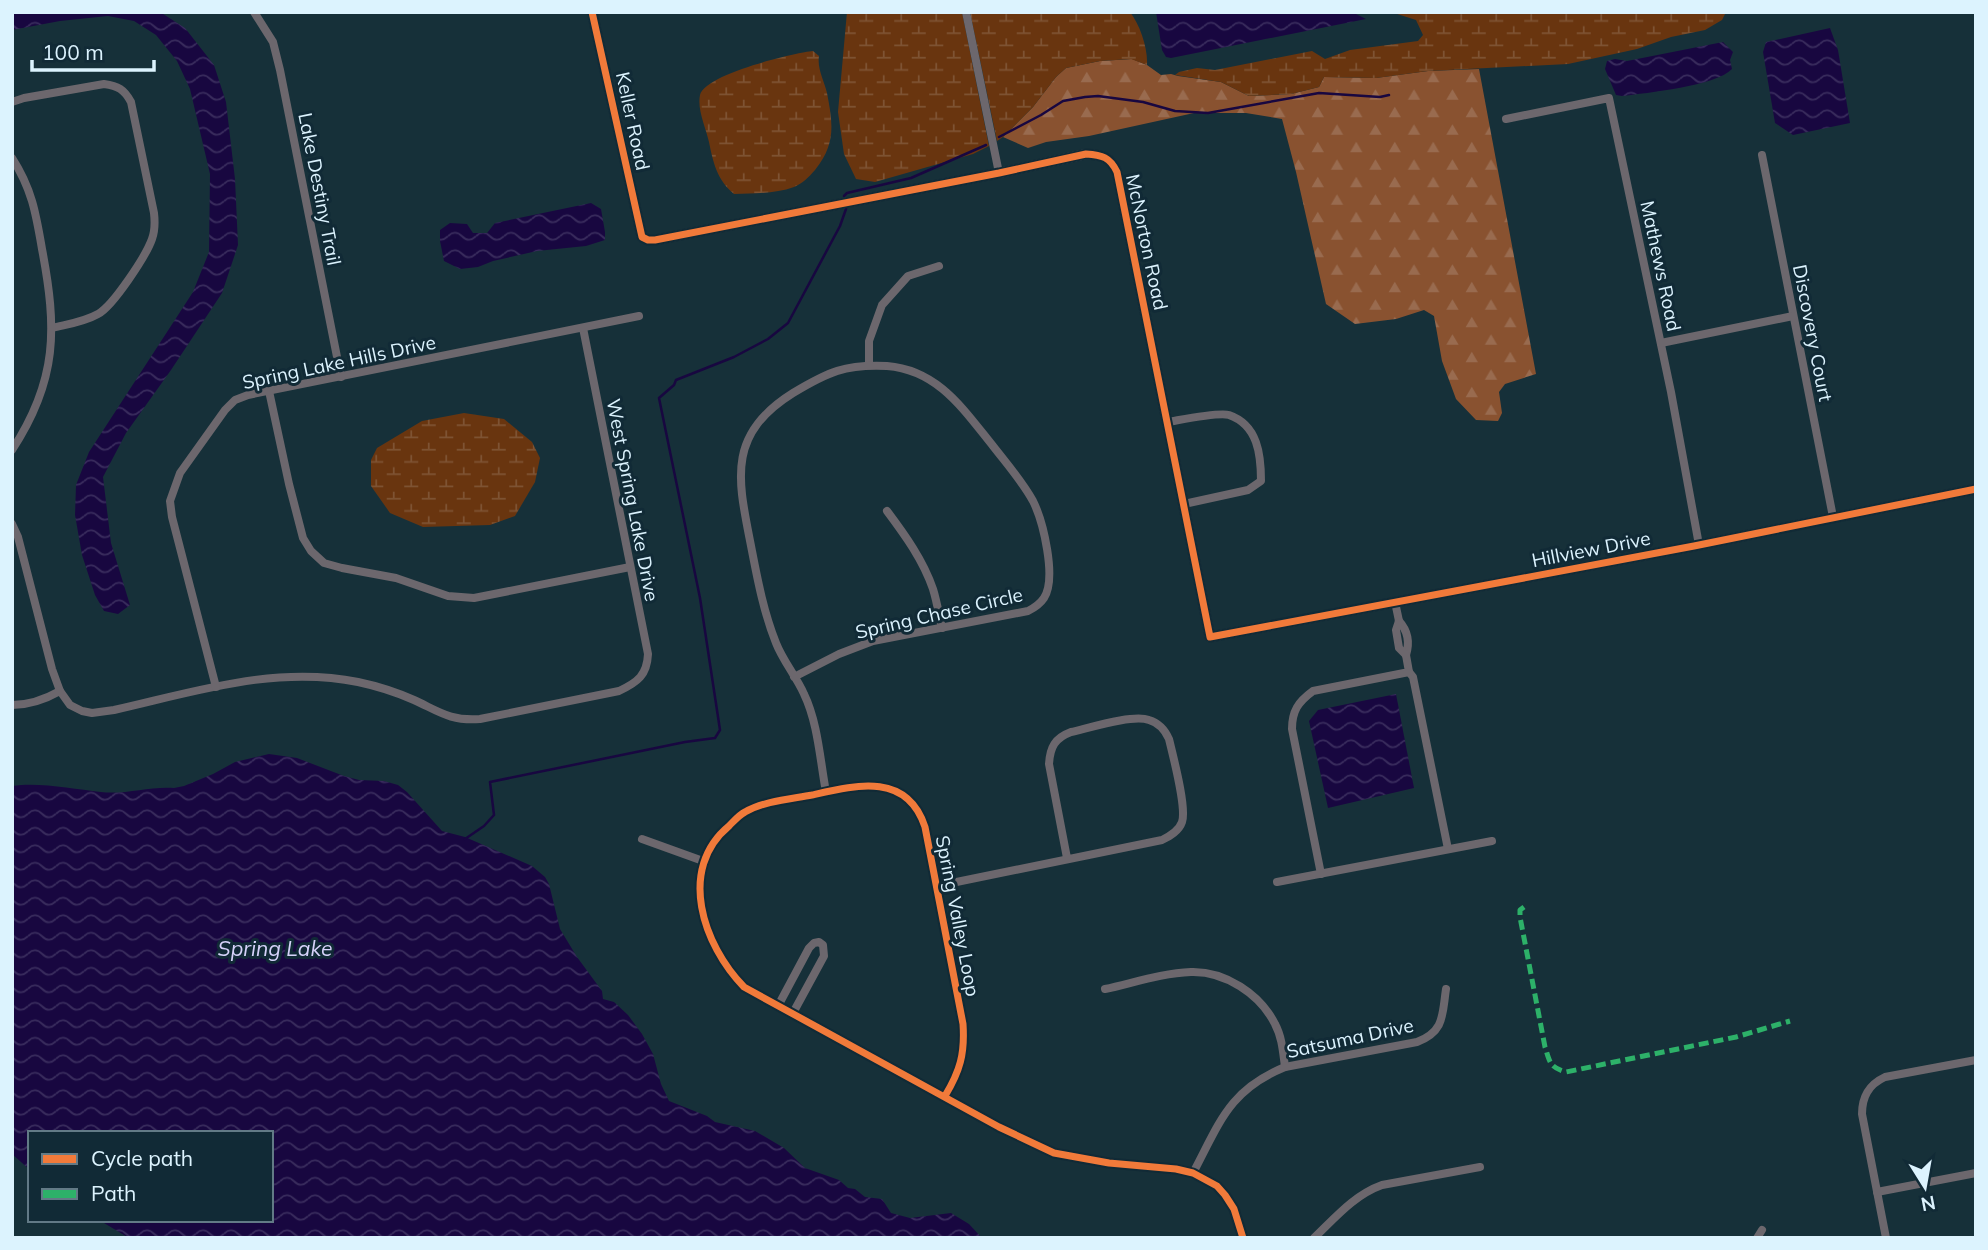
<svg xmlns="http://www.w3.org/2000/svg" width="1988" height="1250" viewBox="0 0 1988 1250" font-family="Mulish,sans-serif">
  <defs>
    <pattern id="forest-firs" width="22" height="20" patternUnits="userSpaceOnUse" patternTransform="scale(1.75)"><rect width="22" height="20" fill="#895230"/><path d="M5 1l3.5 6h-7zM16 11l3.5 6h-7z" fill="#996b4f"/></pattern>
    <pattern id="wetland-marsh" width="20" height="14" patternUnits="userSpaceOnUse" patternTransform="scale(1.75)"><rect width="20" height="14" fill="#69350f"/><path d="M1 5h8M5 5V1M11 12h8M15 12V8" fill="none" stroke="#7e5333"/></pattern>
    <pattern id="water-waves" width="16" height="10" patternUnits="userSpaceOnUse" patternTransform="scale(1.75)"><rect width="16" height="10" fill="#180740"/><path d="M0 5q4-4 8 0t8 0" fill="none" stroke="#392c5d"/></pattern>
  </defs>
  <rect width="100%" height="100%" fill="#163039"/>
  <!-- forest -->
  <path fill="url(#forest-firs)" d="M1132 59 1147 65 1161 75 1171 74 1178 76 1221 82 1249 96 1291 94 1319 87 1324 77 1376 78 1428 71 1479 69 1536 374 1505 384 1499 392 1502 413 1498 421 1476 420 1456 399 1442 361 1434 316 1424 310 1396 319 1355 324 1326 304 1296 172 1282 119 1246 113H1194L1089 136 1046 142 1028 148 1003 137 1033 107 1056 77 1066 68 1100 61Z"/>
  <!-- wetland -->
  <g fill="url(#wetland-marsh)">
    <path d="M847 12H962L989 146 973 154 875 182 856 179 844 154 838 112Z"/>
    <path d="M970 12H1130C1140 25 1148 48 1147 65L1131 59 1100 61 1066 68 1056 77 1033 107 1003 137 997 141Z"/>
    <path d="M1391 12H1726L1722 20 1705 30 1671 37 1637 49 1568 64 1428 71 1376 78 1324 77 1319 87 1291 94 1249 96 1221 82 1175 75 1179 72 1197 68 1215 70 1312 51 1325 59 1350 50 1418 41 1423 35 1416 20Z"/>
    <path d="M813 51 819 56C817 69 824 80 827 93 833 124 836 144 815 170 808 178 803 183 794 187 775 194 754 193 734 194 717 180 713 162 709 142 706 128 697 110 700 95 705 74 793 53 813 51Z"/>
    <path d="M464 413 504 419 532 442 540 458 535 482 515 516 490 525 423 527 390 513 371 486V460L377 448 422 421Z"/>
  </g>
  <!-- water -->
  <g fill="url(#water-waves)">
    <path d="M12 12H160L185 28 214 65 226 102 235 179 238 245 222 293 171 370 126 433 103 477 111 543 130 605 118 614 104 611 95 595 82 555 75 515 76 485 89 452 193 292 209 252 210 174 190 89 177 61 156 35 134 21 108 16 60 21 12 30Z"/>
    <path d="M1156 12H1352L1366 19 1171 58 1166 57 1162 50Z"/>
    <path d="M1830 28 1838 50 1850 123 1793 135 1775 123 1763 52 1766 42Z"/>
    <path d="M1723 42 1733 52 1730 60 1732 69C1716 86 1647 93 1622 96L1616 95 1605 69 1607 61 1615 59 1627 61Z"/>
    <path d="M591 203 601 209 605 232V240L586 246 537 251 493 261 478 267 460 269 444 261 440 241V230L450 223 467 224 473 233H487L495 223Z"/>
    <path d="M1396 694 1414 788 1328 808 1309 721 1318 710Z"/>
    <path d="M269 754 297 758 344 776 359 780 384 781 398 785 407 792 442 831 465 837 532 866 545 877 549 884 560 929 577 957 602 991 603 999 614 1002 628 1015 642 1034 653 1054 661 1084 669 1101 707 1116 715 1122 755 1131 784 1148 805 1168 839 1180 848 1188 855 1189 865 1197 882 1199 891 1213 910 1218 951 1213 969 1224 982 1238H129L99 1220H271V1133H30V1170L12 1154V786C40 782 73 789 101 792 125 795 150 786 174 788L184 786 213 774 235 762Z"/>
  </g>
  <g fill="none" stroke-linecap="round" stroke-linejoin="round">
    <!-- stream -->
    <g stroke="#180740" stroke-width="2.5">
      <path d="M999 137 1041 115 1063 101 1085 97 1098 96 1143 102 1175 111 1208 113 1319 93 1380 97 1389 95"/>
      <path d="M844 196 847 193 911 178 986 145"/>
      <path d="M465 839 484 826 494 815 490 782 685 742 715 738 720 730 700 598 659 398 674 385 676 380 734 357 768 339 788 323 840 226 846 209"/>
    </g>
    <!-- street -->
    <g stroke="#6c676d" stroke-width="8">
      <path d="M254 12 273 42 280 70 341 377"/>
      <path d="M966 12 999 173"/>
      <path d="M12 102 24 98 104 84C118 86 124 89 131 102L154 213C155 222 155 231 152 239 146 256 113 306 98 314 84 322 68 324 52 328"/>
      <path d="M1506 119 1609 98 1671 392 1699 545"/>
      <path d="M1762 155 1833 517"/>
      <path d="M12 158C32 189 36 214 42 249 57 328 58 380 12 450"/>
      <path d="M1661 343 1793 316"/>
      <path d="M869 365V341L882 305 908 276 939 266"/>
      <path d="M269 391 289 484 303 538 311 551 324 563 342 568 396 578 448 596 474 598 630 567"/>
      <path d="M1167 422C1180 420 1218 412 1229 415 1258 425 1261 455 1261 481L1248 490 1184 504"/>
      <path d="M887 511C905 535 923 560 933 589 937 602 939 615 942 628"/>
      <path d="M12 524 18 537 52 669 60 691 70 705 82 711 92 713 114 710C194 692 275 665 358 682 377 686 396 692 414 700 440 712 450 721 480 719L619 691C638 682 647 675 648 654L583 328"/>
      <path d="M1399 621C1408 631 1410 642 1406 655"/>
      <path d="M1409 672 1413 677 1448 849"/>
      <path d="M794 677 839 654 873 641 1028 611C1034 608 1040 604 1044 598 1057 578 1043 521 1033 501 1022 481 1007 464 993 446 963 409 938 370 887 366 845 364 828 372 793 393 724 436 739 483 752 551 758 582 764 613 776 643 783 661 796 676 804 694 818 723 820 760 826 792"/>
      <path d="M216 687 172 517 170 501 180 473 225 410 235 400 248 395 639 316"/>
      <path d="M12 705C30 705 44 700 60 691"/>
      <path d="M642 839 703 861"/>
      <path d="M1321 874 1292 729C1292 711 1298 702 1313 691L1409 672 1406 655 1399 648 1396 630 1399 621 1395 602"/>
      <path d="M1277 882 1492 841"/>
      <path d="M937 886 1162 840C1170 836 1179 831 1182 822 1187 808 1173 756 1169 739 1165 730 1159 723 1149 720 1133 714 1089 728 1071 732 1055 738 1050 747 1049 764L1067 858"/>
      <path d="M1105 989C1133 983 1162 973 1191 972 1225 971 1260 994 1275 1024 1282 1037 1283 1052 1285 1067"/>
      <path d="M778 1006 809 948 814 943 819 942 823 945 824 956 793 1013"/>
      <path d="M945 1096C960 1071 965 1054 963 1024L925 827C907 772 856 785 812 795 791 799 764 801 745 812 739 815 734 821 729 826 677 869 703 945 744 987L999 1127 1054 1153 1109 1163 1176 1169 1193 1173 1217 1186 1225 1195 1234 1209 1243 1238"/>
      <path d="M1193 1173C1220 1122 1229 1090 1285 1067L1417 1042C1445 1031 1442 1015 1446 989"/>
      <path d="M1877 1192 1976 1173"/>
      <path d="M1314 1238C1335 1218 1354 1195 1382 1185L1480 1167"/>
      <path d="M1757 1238 1762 1230"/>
      <path d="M1886 1238 1862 1114C1862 1097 1868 1085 1885 1077L1976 1060"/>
    </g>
    <!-- secondary -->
    <path stroke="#6b6970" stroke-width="10" d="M592 12 642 237 648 240H655L999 173 1086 154C1102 155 1110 157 1117 172L1210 637 1694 546 1976 489"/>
    <!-- quiet -->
    <path stroke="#2db169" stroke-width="5" stroke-dasharray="10 5" stroke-linecap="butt" d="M1524 907 1520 910V917L1545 1047C1550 1062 1549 1067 1566 1072L1736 1037 1790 1021"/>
    <defs>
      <g id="cycleway">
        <path d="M592 12 642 237 648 240H655L999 173 1086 154C1102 155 1110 157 1117 172L1210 637 1694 546 1976 489"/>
        <path d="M945 1096C960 1071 965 1054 963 1024L925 827C907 772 856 785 812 795 791 799 764 801 745 812 739 815 734 821 729 826 677 869 703 945 744 987L999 1127 1054 1153 1109 1163 1176 1169 1193 1173 1217 1186 1225 1195 1234 1209 1243 1238"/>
      </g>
    </defs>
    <!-- cycleway casing -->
    <use href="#cycleway" stroke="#112a36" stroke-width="11"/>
    <!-- cycleway -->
    <use href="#cycleway" stroke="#f17a3a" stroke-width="7"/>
  </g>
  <g text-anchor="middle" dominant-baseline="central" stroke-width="6" stroke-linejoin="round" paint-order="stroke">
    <!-- street labels -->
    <g font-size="19" fill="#dcf3fe" stroke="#112a36">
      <text transform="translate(633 121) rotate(78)">Keller Road</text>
      <text transform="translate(320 189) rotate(79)">Lake Destiny Trail</text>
      <text transform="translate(1147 242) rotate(78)">McNorton Road</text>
      <text transform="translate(1661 266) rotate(78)">Mathews Road</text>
      <text transform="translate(1813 333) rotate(79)">Discovery Court</text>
      <text transform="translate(339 362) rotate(-12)">Spring Lake Hills Drive</text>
      <text transform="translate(633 500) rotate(79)">West Spring Lake Drive</text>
      <text transform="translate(1591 549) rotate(-11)">Hillview Drive</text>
      <text transform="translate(939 613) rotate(-13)">Spring Chase Circle</text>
      <text transform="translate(958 916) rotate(79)">Spring Valley Loop</text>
      <text transform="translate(1350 1038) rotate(-12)">Satsuma Drive</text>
    </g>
    <!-- water labels -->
    <g font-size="21" font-style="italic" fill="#d6d2fa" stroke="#112a36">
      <text x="275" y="948">Spring Lake</text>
    </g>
  </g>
  <!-- border -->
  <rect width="1988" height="1250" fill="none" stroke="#dcf3fe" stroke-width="28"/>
  <!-- legend -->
  <rect x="28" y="1131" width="245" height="91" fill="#112a36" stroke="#627a86" stroke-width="2"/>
  <rect x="42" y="1154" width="35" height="10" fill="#f17a3a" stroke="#627a86" stroke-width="2"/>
  <text x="91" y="1166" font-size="21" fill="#dcf3fe">Cycle path</text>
  <rect x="42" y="1189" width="35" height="10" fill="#2db169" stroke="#627a86" stroke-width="2"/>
  <text x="91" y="1201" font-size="21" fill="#dcf3fe">Path</text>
  <!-- north arrow -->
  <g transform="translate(1925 1187) rotate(169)" stroke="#112a36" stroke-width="5" paint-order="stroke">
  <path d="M0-5L12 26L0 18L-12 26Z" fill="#dcf3fe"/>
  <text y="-10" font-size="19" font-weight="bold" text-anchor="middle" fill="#dcf3fe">N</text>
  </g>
  <!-- scale -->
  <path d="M32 60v10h122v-10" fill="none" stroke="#dcf3fe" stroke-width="3.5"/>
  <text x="42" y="60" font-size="21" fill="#dcf3fe" stroke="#112a36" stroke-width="5" paint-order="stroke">100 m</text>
</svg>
